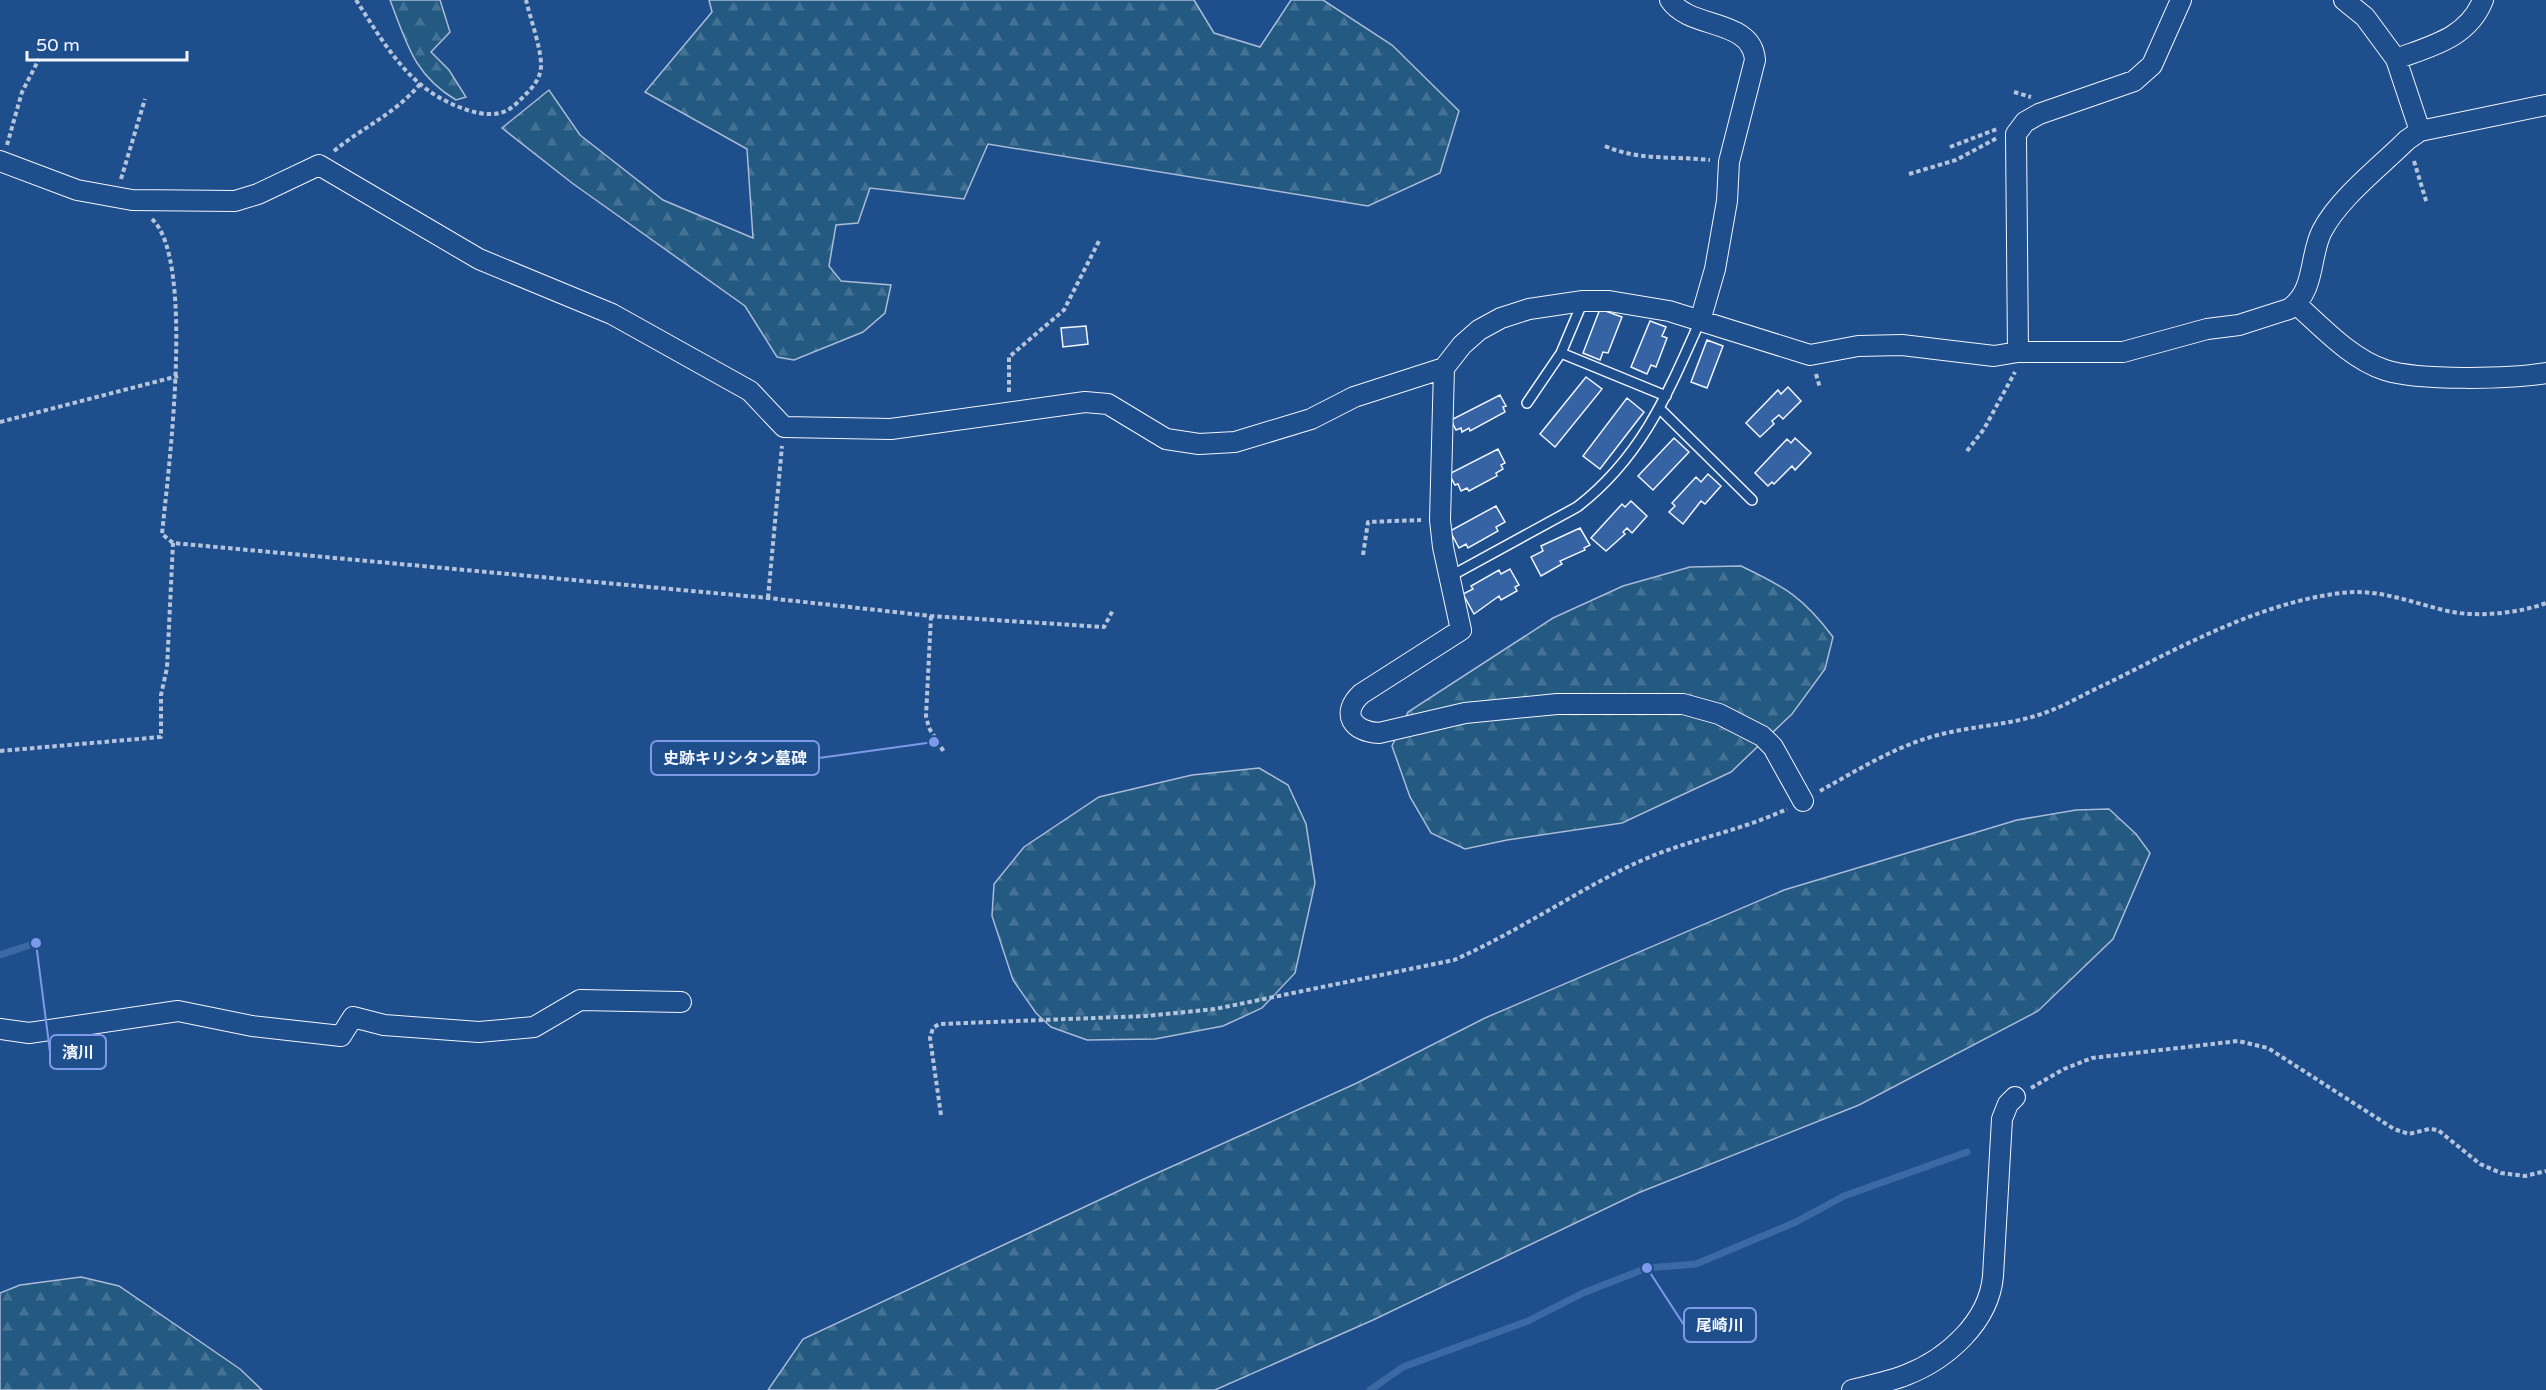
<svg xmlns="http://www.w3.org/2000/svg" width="2546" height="1390" viewBox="0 0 2546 1390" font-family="'Varela Round','Noto Sans JP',sans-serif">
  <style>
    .forest { fill: url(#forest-firs); stroke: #a8bbd7; stroke-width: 1.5 }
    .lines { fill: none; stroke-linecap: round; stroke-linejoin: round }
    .stream { stroke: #3b69a3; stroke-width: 7 }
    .building { fill: #3563a3; stroke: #f2f6ff; stroke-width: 1.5 }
    .lane-casing { stroke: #f2f6ff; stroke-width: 12 }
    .street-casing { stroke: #f2f6ff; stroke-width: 22 }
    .path { stroke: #b3c4dc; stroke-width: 4; stroke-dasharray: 4.5 3; stroke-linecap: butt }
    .lane { stroke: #1f4e8c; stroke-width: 9 }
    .street { stroke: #1f4e8c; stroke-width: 20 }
    .leader { fill: none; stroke: #7d9aea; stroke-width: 2 }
    .callout-dot { fill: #7d9aea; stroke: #1f4e8c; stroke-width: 2 }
    .callout { fill: #1f4e8c; stroke: #7d9aea; stroke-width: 2 }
    .callout-label { font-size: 16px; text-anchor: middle; font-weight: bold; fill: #f2f6ff }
  </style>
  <defs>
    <pattern id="forest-firs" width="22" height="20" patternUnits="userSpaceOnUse" patternTransform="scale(1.5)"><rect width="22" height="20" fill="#245a82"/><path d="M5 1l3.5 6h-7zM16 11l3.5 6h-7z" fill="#447295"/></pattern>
  </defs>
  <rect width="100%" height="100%" fill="#1f4e8c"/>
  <!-- forest -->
  <path class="forest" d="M390 0H440L450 32 431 52 449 70 466 97 456 100C414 75 407 44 390 0Z
    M709 0H1194L1214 33 1260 47 1291 0H1323L1392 45 1459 111 1440 173 1368 206 988 144 964 199 870 188 858 223 836 225 829 266 841 281 891 285 885 313 863 332 794 360 777 357 745 306 572 183 502 128 549 90 580 135 663 200 753 238 747 149 645 92 712 12Z
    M1741 566C1785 587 1803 597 1833 637L1825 669 1792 714 1731 772 1622 823 1507 840 1465 849 1431 833 1410 797 1392 746 1408 712 1553 618 1623 586 1690 567Z
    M1259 768 1288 785 1306 824 1315 883 1295 973 1262 1008 1223 1026 1155 1039 1087 1040 1051 1027 1036 1013 1013 980 992 916 994 884 1024 847 1099 797 1192 775Z
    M2109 809 2136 834 2150 853 2113 939 2038 1011 1859 1105 1638 1193 1373 1320 1215 1390H768L803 1339 1144 1179 1357 1083 1485 1018 1784 890 2017 820 2076 810Z
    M81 1277 119 1286 240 1369 262 1390H0V1293L20 1285Z"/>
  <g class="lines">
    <!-- stream -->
    <path class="stream" d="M0 955 36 943
      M1370 1390 1403 1367 1528 1321 1583 1293 1647 1268 1696 1264 1796 1222 1844 1196 1967 1152"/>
  </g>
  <!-- building -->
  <path class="building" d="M1600 309 1622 317 1608 353 1603 352 1600 360 1583 353Z
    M1650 321 1666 327 1662 336 1667 338 1656 367 1651 365 1647 374 1631 367Z
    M1086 326 1088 344 1063 347 1061 328Z
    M1707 340 1723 346 1707 388 1691 382Z
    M1586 377 1602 389 1555 447 1540 434Z
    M1788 387 1801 401 1783 419 1779 415 1772 421 1774 424 1760 437 1746 423 1778 390 1781 394Z
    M1500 395 1506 406 1503 407 1505 412 1470 431 1469 428 1462 432 1461 428 1456 430 1451 420Z
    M1627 398 1644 412 1600 469 1583 456Z
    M1674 438 1689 452 1653 490 1638 476Z
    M1795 438 1811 453 1795 470 1792 466 1774 484 1772 482 1768 486 1755 473 1787 439 1791 443Z
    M1498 449 1505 463 1501 465 1503 469 1496 473 1497 476 1469 491 1467 488 1461 491 1458 484 1455 485 1449 474Z
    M1708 474 1721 486 1705 504 1701 501 1683 524 1669 512 1675 506 1672 503 1696 477 1701 482Z
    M1631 501 1647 516 1632 533 1627 528 1623 532 1625 534 1606 551 1591 538 1622 504 1625 507Z
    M1496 506 1505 522 1496 527 1498 531 1468 548 1466 544 1459 548 1450 531Z
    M1580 528 1590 545 1584 548 1585 550 1560 561 1562 564 1541 576 1531 557 1543 551 1541 546Z
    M1510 569 1519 585 1515 587 1517 591 1501 600 1499 596 1474 614 1463 594 1473 589 1471 586 1499 570 1501 574Z"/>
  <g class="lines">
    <defs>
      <path id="lane" d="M1561 353 1666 396
        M1527 403 1561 353 1583 301
        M1660 409 1752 500
        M1449 577 1577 507C1642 457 1668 393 1700 321"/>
      <path id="street" d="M1670 0C1690 30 1752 18 1755 60L1729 162 1727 201 1715 269 1700 321
        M2344 0 2365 17 2396 59 2420 131 2546 105
        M2396 59C2431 46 2468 38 2483 0
        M0 161 77 190 132 200 235 201 258 194 319 165 479 259 612 314 750 391 784 427 891 429 1085 402 1108 404 1166 439 1199 444 1235 442 1311 419 1354 397 1444 368
        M2296 304C2322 327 2351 359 2385 370 2419 381 2510 379 2546 373
        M2018 352H2123L2207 329 2239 325 2289 309C2316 291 2309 256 2322 231 2339 198 2381 166 2407 140L2420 131
        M1803 801 1773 747 1762 736 1719 714 1683 704H1557L1465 713 1379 733C1353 732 1340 714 1361 694L1461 630 1443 547 1440 520 1444 368 1462 345 1479 330 1501 318 1529 309 1583 301H1609L1669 311 1810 355 1858 346 1902 345 1994 356 2018 352 2016 134 2025 122 2039 114 2134 81 2152 65 2181 0
        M0 1029 29 1033 178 1011 252 1026 341 1036 353 1017 384 1025 479 1032 534 1027 580 1000 681 1002
        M1852 1390C1870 1385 1889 1382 1906 1375 1947 1359 1989 1322 1993 1276L2002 1119 2008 1104 2015 1097"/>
    </defs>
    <!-- lane casing -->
    <use href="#lane" class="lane-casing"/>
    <!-- street casing -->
    <use href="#street" class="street-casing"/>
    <!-- path -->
    <path class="path" d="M356 0C375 29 393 61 420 84 437 99 476 119 500 113 510 111 518 102 525 95 533 87 540 79 541 67 542 50 530 18 526 0
      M2014 92 2031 97
      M7 145 22 92 39 59
      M1605 146C1639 161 1673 156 1710 160
      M1950 147 1997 129
      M334 151C363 127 395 114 420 84
      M2414 161 2427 204
      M1909 174 1956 160 1997 138
      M121 179 145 99
      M152 219C196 260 168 473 162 534L173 543 768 598 931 616 1104 627 1113 610
      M1816 374 1820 388
      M1009 392V357L1064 310 1099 241
      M0 422 178 376
      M1967 451 1984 429 2015 372
      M1363 555 1368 522 1421 520
      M768 598 782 446
      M931 616 926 716 929 728 944 752
      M0 751 161 737V695L167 668 173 543
      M1820 791C1861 768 1904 741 1951 732 1983 725 2014 724 2044 713 2065 706 2086 693 2106 684 2179 648 2258 603 2341 593 2380 588 2415 604 2452 612 2480 617 2520 613 2546 603
      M2031 1088 2064 1069 2092 1058 2238 1041 2268 1048 2394 1129 2409 1134 2429 1129 2438 1130 2480 1164 2501 1173 2525 1176 2546 1171
      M941 1115 930 1038 933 1028 939 1024 1146 1016 1215 1009 1454 960C1518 932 1574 892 1636 863 1685 840 1738 832 1787 809"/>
    <!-- lane -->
    <use href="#lane" class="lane"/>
    <!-- street -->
    <use href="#street" class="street"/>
  </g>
  <!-- callouts -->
  <path class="leader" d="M934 742L819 758M36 943L50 1052M1647 1268L1684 1325"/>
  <g class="callout-dot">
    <circle cx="934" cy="742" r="6"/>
    <circle cx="36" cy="943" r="6"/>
    <circle cx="1647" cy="1268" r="6"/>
  </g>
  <g class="callout">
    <rect x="651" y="741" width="168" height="34" rx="6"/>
    <rect x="50" y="1035" width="56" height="34" rx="6"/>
    <rect x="1684" y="1308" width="72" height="34" rx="6"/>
  </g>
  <g class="callout-label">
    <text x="735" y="764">史跡キリシタン墓碑</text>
    <text x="78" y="1058">濱川</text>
    <text x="1720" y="1331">尾崎川</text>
  </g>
  <!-- scale -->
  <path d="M27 51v9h160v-9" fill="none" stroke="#f2f6ff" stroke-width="3"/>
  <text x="36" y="51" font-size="18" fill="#f2f6ff" stroke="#1f4e8c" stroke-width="4.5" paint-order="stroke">50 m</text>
</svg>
